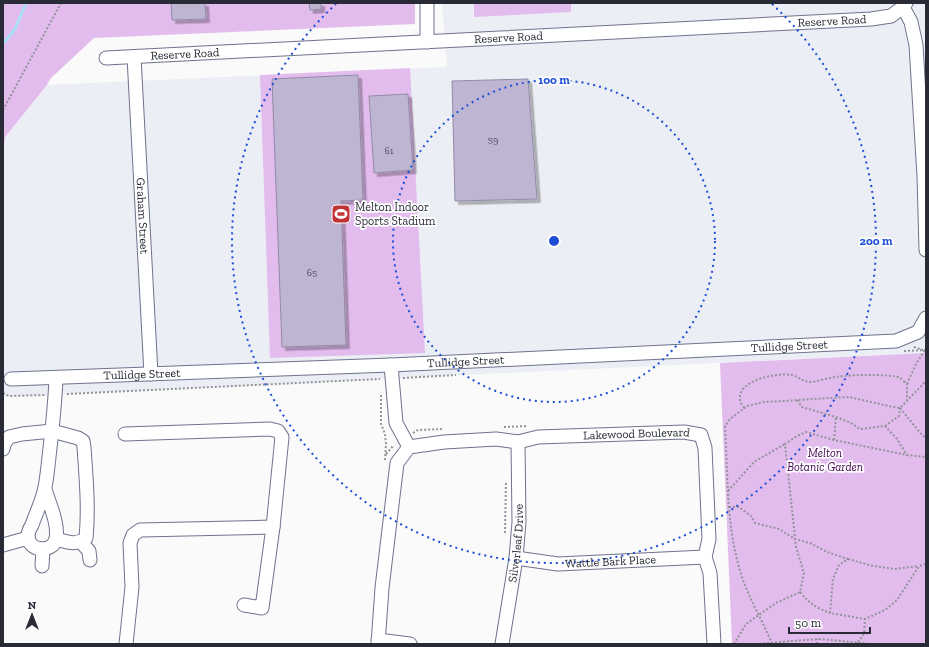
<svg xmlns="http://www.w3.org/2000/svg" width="929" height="647" viewBox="0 0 929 647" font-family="'Zilla Slab',serif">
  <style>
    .built { fill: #eceef5 }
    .green { fill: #e3bcee }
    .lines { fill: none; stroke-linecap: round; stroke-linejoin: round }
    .stream { stroke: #addef8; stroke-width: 3 }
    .building { fill: #bdb5d2; stroke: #928ba7; filter: url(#shadow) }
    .minor-casing { stroke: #6d738d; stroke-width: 15 }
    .path { stroke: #929399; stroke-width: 2; stroke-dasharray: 2 2; stroke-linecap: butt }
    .minor { stroke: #fff; stroke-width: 13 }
    .ring { fill: none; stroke: #1d4ed8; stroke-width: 2; stroke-dasharray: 2 4 }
    .labels { text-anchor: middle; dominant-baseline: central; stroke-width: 3.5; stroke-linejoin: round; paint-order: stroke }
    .number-label { font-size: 10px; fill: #4d4e5d }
    .street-label { font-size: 12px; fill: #282b36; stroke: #fff }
    .poi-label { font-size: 12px; fill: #282b36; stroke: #fff; text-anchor: start }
    .park-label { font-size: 12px; font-style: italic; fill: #440252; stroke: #fff }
    .centre { fill: #1d4ed8; stroke: #fff; stroke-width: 2 }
    .ring-label { font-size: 12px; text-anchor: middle; font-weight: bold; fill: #1d4ed8; stroke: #fff; stroke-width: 3.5; stroke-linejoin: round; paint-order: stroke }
  </style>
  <defs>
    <filter id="shadow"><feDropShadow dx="3.5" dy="3.5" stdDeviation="0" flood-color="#0004"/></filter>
  </defs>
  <rect width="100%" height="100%" fill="#fafafa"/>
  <!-- built -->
  <path class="built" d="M442 3H926V353L3 397V154L5 137 47 85 447 67Z"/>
  <!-- green -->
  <path class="green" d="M3 3H415V24L94 38 50 79 47 85 5 137 3 154Z
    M474 3H571V12L474 17Z
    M410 68 425 353 270 358 260 75Z
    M926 353V644H732L720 363Z"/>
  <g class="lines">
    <!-- stream -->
    <path class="stream" d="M3 44 15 29 26 3"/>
  </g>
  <!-- building -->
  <path class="building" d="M171 3H205L206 19 172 20Z
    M309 3H321V9L310 10Z
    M358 75 363 200 341 201 346 345 282 347 272 79Z
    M528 79 537 199 455 201 452 81Z
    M408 94 413 170 374 173 369 96Z"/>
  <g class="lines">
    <defs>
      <g id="minor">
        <path d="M427 3V42"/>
        <path d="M903 7 911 22 916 45 924 176 926 250"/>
        <path id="s1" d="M134 57 151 374"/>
        <path id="s2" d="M106 58 871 19 891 16 903 7 906 3"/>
        <path d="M391 365 396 423 409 447"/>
        <path id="s3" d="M11 379 391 365 896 341 918 332 926 318"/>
        <path d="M125 434 270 429 278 431 282 437 273 527 140 530 133 535 130 543 132 587 126 644"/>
        <path d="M3 449 4 444 9 437 22 434 52 431 78 438 83 441 84 447C86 477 89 508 86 538 76 546 67 542 56 539"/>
        <path d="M45 489C49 503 59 524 56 539 52 554 28 551 28 536 28 532 30 528 32 525 36 513 43 499 45 487 47 477 48 467 49 457 52 431 55 404 56 378"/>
        <path d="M81 542 89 551 90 560"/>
        <path d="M3 545 28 538"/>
        <path id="s4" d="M516 558 558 564 705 557"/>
        <path d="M42 566 43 549"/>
        <path d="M244 605 262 608 273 527"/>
        <path d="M378 640 410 644"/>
        <path id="s5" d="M378 644 382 588 397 463 409 447 444 442 496 439 518 442 538 437 684 432 701 435 705 448 709 539 705 557 710 573 714 644"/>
        <path id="s6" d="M502 644 516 558 519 522 518 442"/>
      </g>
    </defs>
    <!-- minor casing -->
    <use href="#minor" class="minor-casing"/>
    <!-- path -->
    <path class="path" d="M3 110 61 3
      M914 347 923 350
      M904 351 926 350
      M403 378 456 375
      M907 384 916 364 925 350
      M3 393 9 396 45 395
      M67 394 380 379
      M381 395V424L385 434 386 444 385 460
      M797 400 802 407 836 417 851 423 860 429 885 426 897 439 907 455
      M744 408C743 406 740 403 740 400 737 380 778 372 792 375 799 377 805 383 812 382 818 381 824 379 830 378 841 375 891 373 900 378 902 379 905 383 907 384V401
      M900 408 922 435 926 438
      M885 426 899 416 900 408
      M504 427 528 426
      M413 433 418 430 442 429
      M834 440 836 417
      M386 454 394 445
      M728 491 754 462 785 444
      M729 507H739L751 516 755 523 779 529 795 539 810 543 827 552 848 559 839 565 833 579 830 613 865 619
      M505 533 506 481
      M848 559 873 566 895 569 918 566
      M800 592C810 604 815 607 830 613
      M858 642 864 634 865 619 885 610 897 600 919 566 926 564
      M734 644 746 624 776 603 800 592 804 573 796 547 785 444 797 436 806 432 834 440 907 455 926 457
      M759 644 791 641 821 639 871 644
      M772 644C763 621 750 601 742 577 726 529 728 477 725 426L730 419 747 406 764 402 784 401 812 399 849 397 893 407 900 408 926 381
      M817 644V639"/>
    <!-- minor -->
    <use href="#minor" class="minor"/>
  </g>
  <!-- distance rings -->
  <g class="ring">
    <circle cx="554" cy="241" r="161"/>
    <path d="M772 4A322 322 0 1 1 336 4"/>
  </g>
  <!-- icons -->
  <defs>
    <symbol id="stadium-square" viewBox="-11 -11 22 22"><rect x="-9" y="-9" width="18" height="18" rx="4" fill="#c23337" stroke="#fff"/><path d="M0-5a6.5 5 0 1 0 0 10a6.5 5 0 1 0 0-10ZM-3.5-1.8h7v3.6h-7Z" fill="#fff"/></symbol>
  </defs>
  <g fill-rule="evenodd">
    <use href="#stadium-square" x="330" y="203" width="22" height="22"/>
  </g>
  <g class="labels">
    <!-- number labels -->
    <g class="number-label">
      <text x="493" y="140">59</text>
      <text x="389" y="151">61</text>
      <text x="312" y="273">65</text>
    </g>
    <!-- street labels -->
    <g class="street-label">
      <text stroke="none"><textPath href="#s2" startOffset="727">Reserve Road</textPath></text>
      <text stroke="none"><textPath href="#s2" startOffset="403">Reserve Road</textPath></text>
      <text stroke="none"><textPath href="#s2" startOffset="79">Reserve Road</textPath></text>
      <text stroke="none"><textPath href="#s1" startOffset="159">Graham Street</textPath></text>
      <text stroke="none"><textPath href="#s3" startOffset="779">Tullidge Street</textPath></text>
      <text stroke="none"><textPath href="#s3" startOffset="455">Tullidge Street</textPath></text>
      <text stroke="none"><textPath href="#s3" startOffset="131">Tullidge Street</textPath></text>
      <text stroke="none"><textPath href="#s5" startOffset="431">Lakewood Boulevard</textPath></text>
      <text stroke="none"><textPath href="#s6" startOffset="102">Silverleaf Drive</textPath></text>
      <text stroke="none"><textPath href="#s4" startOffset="95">Wattle Bark Place</textPath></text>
    </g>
    <!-- poi labels -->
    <g class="poi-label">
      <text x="355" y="207">Melton Indoor<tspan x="355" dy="14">Sports Stadium</tspan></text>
    </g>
    <!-- park labels -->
    <g class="park-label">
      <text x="825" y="453">Melton<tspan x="825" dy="14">Botanic Garden</tspan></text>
    </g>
  </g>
  <circle cx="554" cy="241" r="6" class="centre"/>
  <g class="ring-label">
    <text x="554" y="84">100 m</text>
    <text x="876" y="245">200 m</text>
  </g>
  <!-- border -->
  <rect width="929" height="647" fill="none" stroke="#282b36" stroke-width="8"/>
  <!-- north arrow -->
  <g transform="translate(32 615)" stroke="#ffffff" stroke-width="3" paint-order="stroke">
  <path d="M0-3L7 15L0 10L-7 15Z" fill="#282b36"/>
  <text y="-6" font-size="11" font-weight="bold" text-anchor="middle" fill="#282b36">N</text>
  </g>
  <!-- scale -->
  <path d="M789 627v6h81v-6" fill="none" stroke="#282b36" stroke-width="2"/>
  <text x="795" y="627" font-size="12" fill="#282b36" stroke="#ffffff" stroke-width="3" paint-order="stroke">50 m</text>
</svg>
